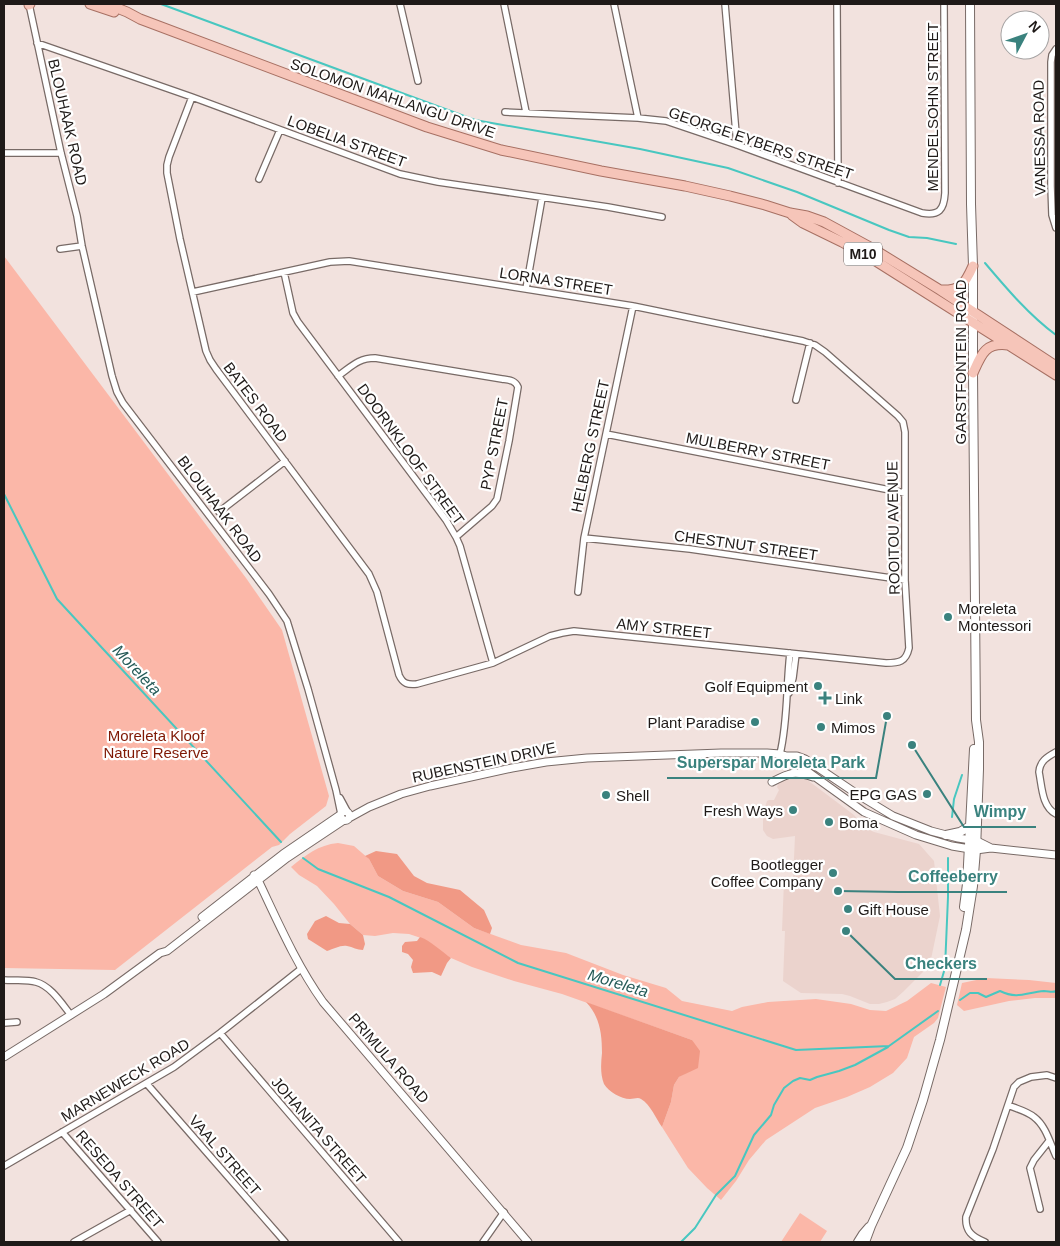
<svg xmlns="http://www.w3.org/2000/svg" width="1060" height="1246" viewBox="0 0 1060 1246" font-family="Arial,sans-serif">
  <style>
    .built { fill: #ebd3cd }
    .green { fill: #fbb7a8 }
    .forest { fill: #f19985 }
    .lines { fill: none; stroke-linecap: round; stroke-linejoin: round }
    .stream { stroke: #48c7c0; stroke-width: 2 }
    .minor-casing { stroke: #786a66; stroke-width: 8 }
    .tertiary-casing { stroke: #786a66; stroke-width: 9 }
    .secondary-casing { stroke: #786a66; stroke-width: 10 }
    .primary-casing { stroke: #a77063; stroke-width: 11 }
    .minor { stroke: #fff; stroke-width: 5.5 }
    .tertiary { stroke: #fff; stroke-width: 7 }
    .secondary { stroke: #fff; stroke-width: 8 }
    .primary { stroke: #f6c5b9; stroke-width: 9 }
    .poi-dot { fill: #3a827e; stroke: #fff; stroke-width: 2 }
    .labels { text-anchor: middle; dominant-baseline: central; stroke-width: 4.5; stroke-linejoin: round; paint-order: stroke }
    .shield { fill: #fff; stroke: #625f5d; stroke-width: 1 }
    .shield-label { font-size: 14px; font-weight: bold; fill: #1f1a18 }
    .street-label { font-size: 15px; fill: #1f1a18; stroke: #fff }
    .poi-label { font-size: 15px; fill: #1f1a18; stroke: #fff; text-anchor: start }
    .park-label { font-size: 15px; fill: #7f1804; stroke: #fff }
    .water-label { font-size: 16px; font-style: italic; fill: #265b58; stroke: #fff }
    .leader { fill: none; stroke: #3a827e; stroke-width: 2 }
    .callout-dot { fill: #3a827e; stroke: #fff; stroke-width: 2 }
    .callout-label { font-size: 16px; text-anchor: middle; font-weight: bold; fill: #3a827e; stroke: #fff; stroke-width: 4.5; stroke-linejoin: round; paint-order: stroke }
  </style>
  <rect width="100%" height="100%" fill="#f2e2de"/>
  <!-- built -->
  <path class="built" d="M802 776 854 815 865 828 874 832 919 844 934 861 940 916 930 964 928 967 904 991 895 999 887 1002 879 1004H870L850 996 842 994 801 993 783 981 785 931H782L784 881 793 880 795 836 773 839 767 836 763 830V814L767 801 769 800H774L779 790 777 787 779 782 786 777Z"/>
  <!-- green -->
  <path class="green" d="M4 256 246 578 282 630 329 796 326 806 290 834 279 845 272 847 115 970 4 968Z
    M338 843 354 846 369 859 378 876 403 891 438 902 474 928 521 945 566 953 623 975 666 988 682 1001 732 1011 742 1007 768 1002 816 999 851 1004 870 1010 886 1011 907 1001 931 983 946 987 938 1018 934 1023 914 1037 907 1058 893 1073 870 1087 847 1097 815 1108 766 1140 749 1160 736 1181 721 1200 707 1188 688 1168 662 1127 671 1102 674 1085 679 1077 698 1067 692 1040 562 994 514 981 472 967 451 958 441 952 424 939 409 934 393 933 375 936 363 935 350 924 334 904 317 886 299 875 291 867C306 855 318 845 338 843Z
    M986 978 1029 980 1056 983V998H1035L1009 1001 964 1011 957 1005 962 983Z
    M800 1213 827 1231 820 1242H781Z"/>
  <!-- forest -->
  <path class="forest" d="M376 851 397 854 414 876 427 883 460 890 484 910 492 928 490 934 474 928 438 902 403 891 378 876 369 859 365 856Z
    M326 916 339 923 350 924 363 935 365 944 363 950C357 950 353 947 347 946 340 945 334 949 327 951L308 939 307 934 315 921Z
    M420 937C430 940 442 952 451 958L447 963 441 976 432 972 413 973 411 967 413 960 408 954 402 952V946L405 942 417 941Z
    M586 1002 692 1040 700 1051 698 1068 679 1077 674 1085 671 1102 662 1127C656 1119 651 1105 641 1099 638 1097 634 1099 630 1099 621 1099 609 1092 604 1084 600 1074 601 1063 602 1053 602 1034 600 1017 586 1002Z"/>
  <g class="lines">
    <!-- stream -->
    <path class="stream" d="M161 4 475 120 640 149 728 168 797 192 889 230 909 237 927 238 956 244
      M985 263C1007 289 1029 315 1056 335
      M4 494 57 599 281 842
      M952 817 954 799 962 775
      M303 858 318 869 389 897 518 963 796 1050 889 1046 938 1011
      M940 985 945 968 948 897V858
      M960 1000 970 993H978L986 997 1000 991C1018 1000 1027 992 1044 991 1049 991 1052 993 1056 991
      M681 1242 695 1228 716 1195 735 1176 754 1135 771 1115 774 1105 784 1088 793 1081 800 1078 810 1080 817 1077 839 1071 855 1065 888 1047"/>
    <defs>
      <path id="minor" d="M29 4 61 153 77 216 82 246 112 376 117 392 123 403 269 594 287 621 308 689 336 790 341 814
        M400 4 418 81
        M504 4 526 112
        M614 4 638 118
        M725 4 737 145
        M837 4 838 183
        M37 43 192 97 400 174 438 182 608 207 662 217
        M1056 49 1052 55 1051 62V186L1052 215 1056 228
        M192 97 169 157 167 165V173L180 239 206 351 210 360 216 369 369 574 377 592 399 675C403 684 408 685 417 684L493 663 550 636 562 633 574 631 886 663C899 663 906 662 909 648L905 580V432L903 422 898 416 825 352 815 345 803 341 633 306 349 261 330 262 193 292
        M505 112 638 118 666 121 737 145 922 213C939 216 944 210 945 193L944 4
        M4 153H61
        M259 179 280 130
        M60 249 82 246
        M284 272 293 313 298 322 446 520 456 537 460 546 493 663
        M526 289 542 198
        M338 376C351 367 358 358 375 358L502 379C509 380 515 380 518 387L509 441 497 499 492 506 456 537
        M796 400 810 343
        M606 434 905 493
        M219 512 285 461
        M584 538 690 549 905 580
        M578 592 584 538 633 306
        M789 693 793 678 796 654
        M1056 752C1047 757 1040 761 1039 772 1042 787 1042 807 1056 814
        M780 754C788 721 786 687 790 653
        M340 798 347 811
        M4 980C14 981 26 979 36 982 51 986 62 1004 71 1015
        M4 1023 17 1022
        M220 1033 399 1242
        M147 1084 285 1242
        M1008 1105C1017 1109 1027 1111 1034 1117 1046 1126 1050 1143 1056 1156
        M62 1132 158 1242
        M4 1166 174 1067 220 1033 301 969
        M1040 1209 1030 1168 1034 1160 1049 1141
        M74 1242 131 1210
        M483 1242 504 1212
        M985 1242C972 1237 965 1231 966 1217L993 1149 1014 1087 1019 1082 1031 1077 1047 1075 1056 1078"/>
      <path id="tertiary" d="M786 756 864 812 916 835 952 846 976 850 991 848 1056 855
        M772 782C789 773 794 770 813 777
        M340.5 816a4.5 4.5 0 1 1 9 0a4.5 4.5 0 1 1-9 0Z
        M349 818 369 807 401 794 430 786 512 768 546 762 587 758 721 753H767L780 754 786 756H797L805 759 860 796 893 816 931 831 958 838 977 841 991 848
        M254 875 258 880C278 922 296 964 323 1002L528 1242
        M202 917 283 854 340 815
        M4 1057 104 994 160 953 167 951 287 858 344 820"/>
      <path id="secondary" d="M946 835 960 832 970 826
        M964 907 967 884 974 749
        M858 1242 863 1234 869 1227
        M865 1242 871 1226 907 1148 923 1100 940 1040 966 930 973 886 976 850 979 769V742L976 720 973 373V266L971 204 970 4"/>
      <path id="primary" d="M90 4 114 12
        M107 4 127 12 140 19 427 127 501 150 601 171 685 186 730 196 765 205 790 213 807 216 824 222 870 247 940 290 1056 366
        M29 5 30 4
        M792 215 803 223 842 242 871 258 1056 375
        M940 290C961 291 965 284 973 266
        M973 373C981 355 985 342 1008 345"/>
    </defs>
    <!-- minor casing -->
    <use href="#minor" class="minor-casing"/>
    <!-- tertiary casing -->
    <use href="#tertiary" class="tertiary-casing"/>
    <!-- secondary casing -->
    <use href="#secondary" class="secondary-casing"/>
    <!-- primary casing -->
    <use href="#primary" class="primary-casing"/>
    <!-- minor -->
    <use href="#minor" class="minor"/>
    <!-- tertiary -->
    <use href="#tertiary" class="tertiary"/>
    <!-- secondary -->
    <use href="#secondary" class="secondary"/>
    <!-- primary -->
    <use href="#primary" class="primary"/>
  </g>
  <!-- markers -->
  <g class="poi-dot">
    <circle cx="948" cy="617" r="5"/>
    <circle cx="818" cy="686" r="5"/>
    <path d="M822.5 690.5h5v5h5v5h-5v5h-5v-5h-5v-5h5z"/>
    <circle cx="755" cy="722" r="5"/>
    <circle cx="821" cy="727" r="5"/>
    <circle cx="927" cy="794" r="5"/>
    <circle cx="606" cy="795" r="5"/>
    <circle cx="793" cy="810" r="5"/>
    <circle cx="829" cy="822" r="5"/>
    <circle cx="833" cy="873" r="5"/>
    <circle cx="848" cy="909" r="5"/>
  </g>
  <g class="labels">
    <!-- shield labels -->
    <rect class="shield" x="844" y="242.5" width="38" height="23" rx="4"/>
    <g class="shield-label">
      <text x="863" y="254">M10</text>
    </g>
    <!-- street labels -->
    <g class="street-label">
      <text transform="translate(393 98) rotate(19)">SOLOMON MAHLANGU DRIVE</text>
      <text transform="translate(932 107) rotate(-90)">MENDELSOHN STREET</text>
      <text transform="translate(68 122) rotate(77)">BLOUHAAK ROAD</text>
      <text transform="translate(1039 138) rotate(-91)">VANESSA ROAD</text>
      <text transform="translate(347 141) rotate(20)">LOBELIA STREET</text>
      <text transform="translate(761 143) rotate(19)">GEORGE EYBERS STREET</text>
      <text transform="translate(556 281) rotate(9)">LORNA STREET</text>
      <text transform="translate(960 362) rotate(-90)">GARSTFONTEIN ROAD</text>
      <text transform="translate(256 402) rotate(53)">BATES ROAD</text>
      <text transform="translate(494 444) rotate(-79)">PYP STREET</text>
      <text transform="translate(590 446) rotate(-78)">HELBERG STREET</text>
      <text transform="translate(758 451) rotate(11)">MULBERRY STREET</text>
      <text transform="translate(411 454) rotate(54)">DOORNKLOOF STREET</text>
      <text transform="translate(220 509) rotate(53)">BLOUHAAK ROAD</text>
      <text transform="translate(893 528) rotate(-91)">ROOITOU AVENUE</text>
      <text transform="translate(746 545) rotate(8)">CHESTNUT STREET</text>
      <text transform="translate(664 628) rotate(6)">AMY STREET</text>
      <text transform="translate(484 762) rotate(-12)">RUBENSTEIN DRIVE</text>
      <text transform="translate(389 1058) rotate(49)">PRIMULA ROAD</text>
      <text transform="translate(125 1080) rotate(-31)">MARNEWECK ROAD</text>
      <text transform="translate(319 1130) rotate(49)">JOHANITA STREET</text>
      <text transform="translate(225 1155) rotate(49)">VAAL STREET</text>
      <text transform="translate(120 1179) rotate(49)">RESEDA STREET</text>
    </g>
    <!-- poi labels -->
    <g class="poi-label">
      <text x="958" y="608">Moreleta<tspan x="958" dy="17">Montessori</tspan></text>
      <text x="808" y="686" text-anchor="end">Golf Equipment</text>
      <text x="835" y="698">Link</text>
      <text x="745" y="722" text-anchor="end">Plant Paradise</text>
      <text x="831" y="727">Mimos</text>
      <text x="917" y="794" text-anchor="end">EPG GAS</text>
      <text x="616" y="795">Shell</text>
      <text x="783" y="810" text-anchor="end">Fresh Ways</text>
      <text x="839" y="822">Boma</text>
      <text x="823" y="864" text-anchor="end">Bootlegger<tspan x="823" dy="17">Coffee Company</tspan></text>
      <text x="858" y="909">Gift House</text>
    </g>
    <!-- park labels -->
    <g class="park-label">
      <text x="156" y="735">Moreleta Kloof<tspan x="156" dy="17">Nature Reserve</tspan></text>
    </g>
    <!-- water labels -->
    <g class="water-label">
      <text transform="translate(137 670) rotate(47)">Moreleta</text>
      <text transform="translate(618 983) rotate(17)">Moreleta</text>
    </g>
  </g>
  <!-- callouts -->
  <path class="leader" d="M887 716L876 778H667M912 745L964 827H1036M838 891L898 892H1007M846 931L895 979H987"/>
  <g class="callout-dot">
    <circle cx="887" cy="716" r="5"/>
    <circle cx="912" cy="745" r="5"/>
    <circle cx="838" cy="891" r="5"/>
    <circle cx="846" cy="931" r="5"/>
  </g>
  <g class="callout-label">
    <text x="771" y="768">Superspar Moreleta Park</text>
    <text x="1000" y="817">Wimpy</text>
    <text x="953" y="882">Coffeeberry</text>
    <text x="941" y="969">Checkers</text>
  </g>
  <!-- border -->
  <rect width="1060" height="1246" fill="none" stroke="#1f1a18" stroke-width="10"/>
  <!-- north arrow -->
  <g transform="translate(1025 35) rotate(49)"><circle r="24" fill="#ffffff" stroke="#a5a3a3"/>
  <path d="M0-4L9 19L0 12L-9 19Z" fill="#3a827e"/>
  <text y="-8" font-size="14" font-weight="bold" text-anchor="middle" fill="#1f1a18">N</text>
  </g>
</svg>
